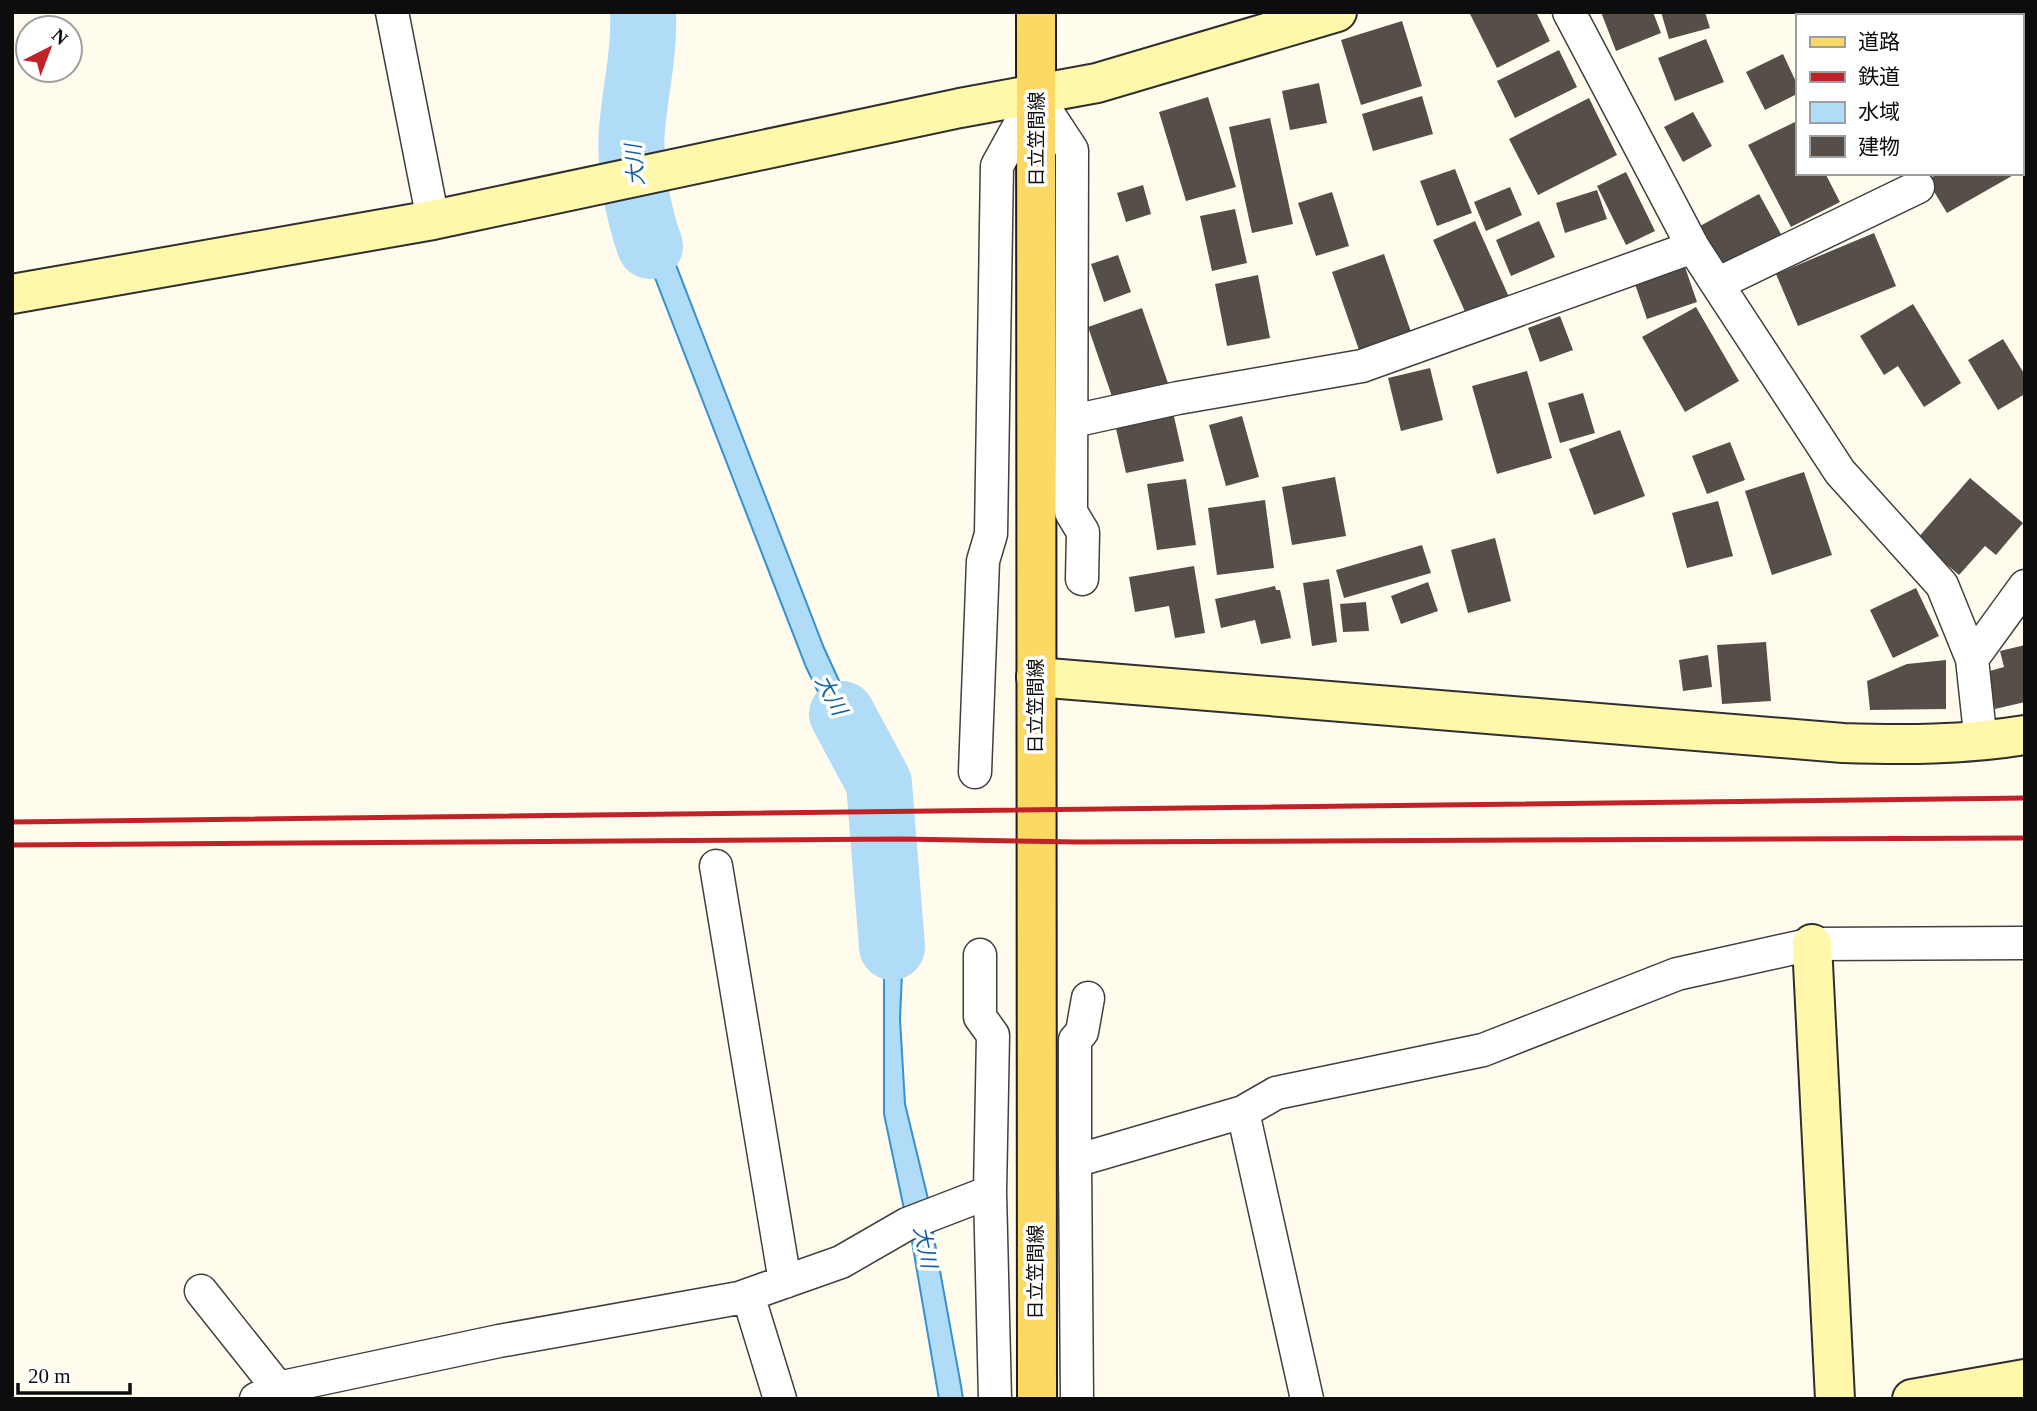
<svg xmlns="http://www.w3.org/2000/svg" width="2037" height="1411" viewBox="0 0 2037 1411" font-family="'Times New Roman','Noto Sans JP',serif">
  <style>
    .water { fill: #b1dcf7; stroke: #3790d0; stroke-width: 2 }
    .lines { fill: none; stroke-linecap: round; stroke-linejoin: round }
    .river { stroke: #b1dcf7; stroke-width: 66 }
    .building { fill: #564f49 }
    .street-casing { stroke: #404040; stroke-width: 35 }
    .secondary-casing { stroke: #2f2f2f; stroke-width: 42 }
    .primary-casing { stroke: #1e1e1e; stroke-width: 42 }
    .street { stroke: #fff; stroke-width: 32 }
    .secondary { stroke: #fff7a9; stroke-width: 38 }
    .primary { stroke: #fbd962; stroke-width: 38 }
    .rail { stroke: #c02227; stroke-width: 5 }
    .labels { text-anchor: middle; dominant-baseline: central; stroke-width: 7; stroke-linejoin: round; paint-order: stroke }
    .street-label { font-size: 19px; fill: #0d0d0d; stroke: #fff }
    .water-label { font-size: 21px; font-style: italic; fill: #1461a2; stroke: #fff }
  </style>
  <rect width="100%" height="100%" fill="#fffcee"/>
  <!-- water -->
  <path class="water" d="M625 12H650L652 28 647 146 624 150Z
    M649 195 824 648 892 796 861 795 855 769 806 667 624 198Z
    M864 855 888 857 889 883 904 927 900 1019 905 1104 928 1199 904 1209 884 1114V928L865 878Z
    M932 1227 961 1386 963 1399H939L911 1236Z"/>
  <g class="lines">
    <!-- river -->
    <path class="river" d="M643 12C645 52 635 91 632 130 629 164 638 214 650 246
      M842 714 879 783 892 947"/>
  </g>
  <!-- building -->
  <path class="building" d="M1469 12H1536L1550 41 1497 68Z
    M1601 12H1653L1661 33 1616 51Z
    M1661 12H1705L1710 28 1669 39Z
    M1813 12H1863L1856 16H1815Z
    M1963 12H2010L2012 16H1965Z
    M1402 21 1422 86 1361 105 1341 40Z
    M1706 39 1724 82 1675 101 1658 58Z
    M1559 50 1577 87 1515 118 1497 81Z
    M1783 54 1797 84V94L1765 110 1746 72Z
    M1319 83 1327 123 1290 130 1282 91Z
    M1422 96 1433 134 1373 151 1362 114Z
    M1208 97 1236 187 1186 201 1159 112Z
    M1589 98 1617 155 1538 195 1509 139Z
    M1693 112 1712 146 1683 162 1664 127Z
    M1270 118 1293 224 1252 233 1229 127Z
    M1797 121V173H1825L1840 202 1791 227 1748 145Z
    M1455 169 1472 213 1437 226 1420 181Z
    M1626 172 1655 231 1626 245 1597 186Z
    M1939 173H2017L1947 213 1927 180Z
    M1143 185 1151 214 1126 222 1117 193Z
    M1510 187 1522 215 1486 231 1474 202Z
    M1597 190 1607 219 1565 233 1556 203Z
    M1332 192 1349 246 1316 256 1298 203Z
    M1759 194 1782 236 1723 268 1700 226Z
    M1235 209 1247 263 1212 271 1200 216Z
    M1475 221 1509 297 1467 316 1433 240Z
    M1539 221 1555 257 1511 276 1496 240Z
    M1874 233 1896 286 1798 326 1776 274Z
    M1384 254 1411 332 1359 350 1332 272Z
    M1118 255 1131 292 1104 302 1091 264Z
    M1685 267 1697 302 1647 319 1635 284Z
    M1258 275 1270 338 1227 346 1215 284Z
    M1913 304 1961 383 1924 407 1898 366 1884 375 1860 336Z
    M1696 307 1739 381 1685 412 1642 337Z
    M1142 308 1170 389 1116 408 1088 327Z
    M1560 316 1573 350 1540 362 1528 328Z
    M2003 339 2025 375V394L1998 410 1968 360Z
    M1430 368 1443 420 1401 431 1388 378Z
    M1527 371 1552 458 1497 474 1472 386Z
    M1583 393 1595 433 1560 443 1548 403Z
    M1173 412 1184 461 1126 473 1115 424Z
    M1242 416 1259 477 1226 486 1209 425Z
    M1620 430 1645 496 1594 515 1569 449Z
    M1730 442 1745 480 1707 494 1692 456Z
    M1804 472 1832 555 1772 575 1745 491Z
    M1335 477 1346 536 1292 545 1282 487Z
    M1970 478 2023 523 1996 555 1985 546 1959 575 1917 539Z
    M1186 479 1196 545 1157 550 1147 484Z
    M1265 500 1274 568 1217 575 1208 508Z
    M1718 501 1733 556 1687 568 1672 513Z
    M1495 538 1511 601 1468 613 1451 550Z
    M1422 545 1431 573 1344 598 1336 570Z
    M1194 566 1205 633 1175 638 1169 606 1135 612 1129 577Z
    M1329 579 1337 642 1312 646 1303 583Z
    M1428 582 1438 611 1401 624 1391 596Z
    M1275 586 1276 590H1280L1291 638 1261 644 1255 620 1221 628 1215 599Z
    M1916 588 1939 636 1893 658 1870 610Z
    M1366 602 1369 631 1343 632 1340 604Z
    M1766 642 1771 701 1722 704 1717 645Z
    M2025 645V702L1995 709 1986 672 2004 667 2000 651Z
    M1708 655 1712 687 1683 691 1679 660Z
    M1946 660V709L1870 710 1867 681 1907 664Z"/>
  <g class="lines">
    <defs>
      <path id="street" d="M392 12 433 220
        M1569 12 1693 247 1717 284 1840 472 1942 585 1972 659 1981 743
        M1717 284 1918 187
        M1073 421 1178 398 1362 366 1693 247
        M1972 659 2025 586
        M975 772 983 561 991 534 997 166 1036 95 1072 150 1071 512 1083 532 1082 579
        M716 866 785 1282
        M980 955V1017L993 1035 990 1192
        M1243 1112 1307 1399
        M1075 1161V1040L1082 1032 1088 998
        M201 1291 278 1388 256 1399
        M748 1295 780 1399
        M278 1388 499 1341 739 1298 841 1262 907 1224 990 1192 995 1399
        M1077 1399 1075 1161 1243 1112 1276 1093 1483 1050 1677 974 1812 944 2025 943"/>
      <path id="secondary" d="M12 294 433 220 960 108 1097 83 1337 12
        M1036 677 1843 743C1904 745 1964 745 2025 735
        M1812 944 1835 1399
        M1912 1399 2025 1379"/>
      <path id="primary" d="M1036 12 1037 1399"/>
    </defs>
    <!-- street casing -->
    <use href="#street" class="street-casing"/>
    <!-- secondary casing -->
    <use href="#secondary" class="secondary-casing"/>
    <!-- primary casing -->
    <use href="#primary" class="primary-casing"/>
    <!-- street -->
    <use href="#street" class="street"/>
    <!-- secondary -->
    <use href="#secondary" class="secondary"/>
    <!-- primary -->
    <use href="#primary" class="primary"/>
    <!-- rail -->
    <path class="rail" d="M12 822 2025 798
      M12 845 901 839 1078 842 2025 838"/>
  </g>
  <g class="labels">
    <!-- street labels -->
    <g class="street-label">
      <text transform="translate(1036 139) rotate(-90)">日立笠間線</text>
      <text transform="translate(1035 706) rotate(-90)">日立笠間線</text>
      <text transform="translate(1035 1272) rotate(-90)">日立笠間線</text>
    </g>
    <!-- water labels -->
    <g class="water-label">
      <text transform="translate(635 165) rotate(-95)">大川</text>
      <text transform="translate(831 695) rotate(62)">大川</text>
      <text transform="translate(925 1247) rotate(78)">大川</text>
    </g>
  </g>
  <!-- border -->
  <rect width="2037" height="1411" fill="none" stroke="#0d0d0d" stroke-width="28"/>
  <!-- legend -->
  <rect x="1796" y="14" width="228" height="161" fill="#ffffff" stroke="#9e9e9e" stroke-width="2"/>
  <rect x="1810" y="37" width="35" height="10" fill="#fbd962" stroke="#9e9e9e" stroke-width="2"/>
  <text x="1858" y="49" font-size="21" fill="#0d0d0d">道路</text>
  <rect x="1810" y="72" width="35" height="10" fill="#c02227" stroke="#9e9e9e" stroke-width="2"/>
  <text x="1858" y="84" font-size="21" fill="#0d0d0d">鉄道</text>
  <rect x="1810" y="102" width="35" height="21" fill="#b1dcf7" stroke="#9e9e9e" stroke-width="2"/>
  <text x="1858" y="119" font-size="21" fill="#0d0d0d">水域</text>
  <rect x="1810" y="136" width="35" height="21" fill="#564f49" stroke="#9e9e9e" stroke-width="2"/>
  <text x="1858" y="154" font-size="21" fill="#0d0d0d">建物</text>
  <!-- north arrow -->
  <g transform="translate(49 49) rotate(42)"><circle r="33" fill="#ffffff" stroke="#9e9e9e" stroke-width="2"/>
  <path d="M0-5L12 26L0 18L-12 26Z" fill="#c02227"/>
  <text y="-10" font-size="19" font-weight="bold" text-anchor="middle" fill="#0d0d0d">N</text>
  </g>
  <!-- scale -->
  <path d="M18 1383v10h112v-10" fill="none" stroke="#0d0d0d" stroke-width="3.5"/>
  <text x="28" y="1383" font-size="21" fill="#0d0d0d" stroke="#ffffff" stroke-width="5" paint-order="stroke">20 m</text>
</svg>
